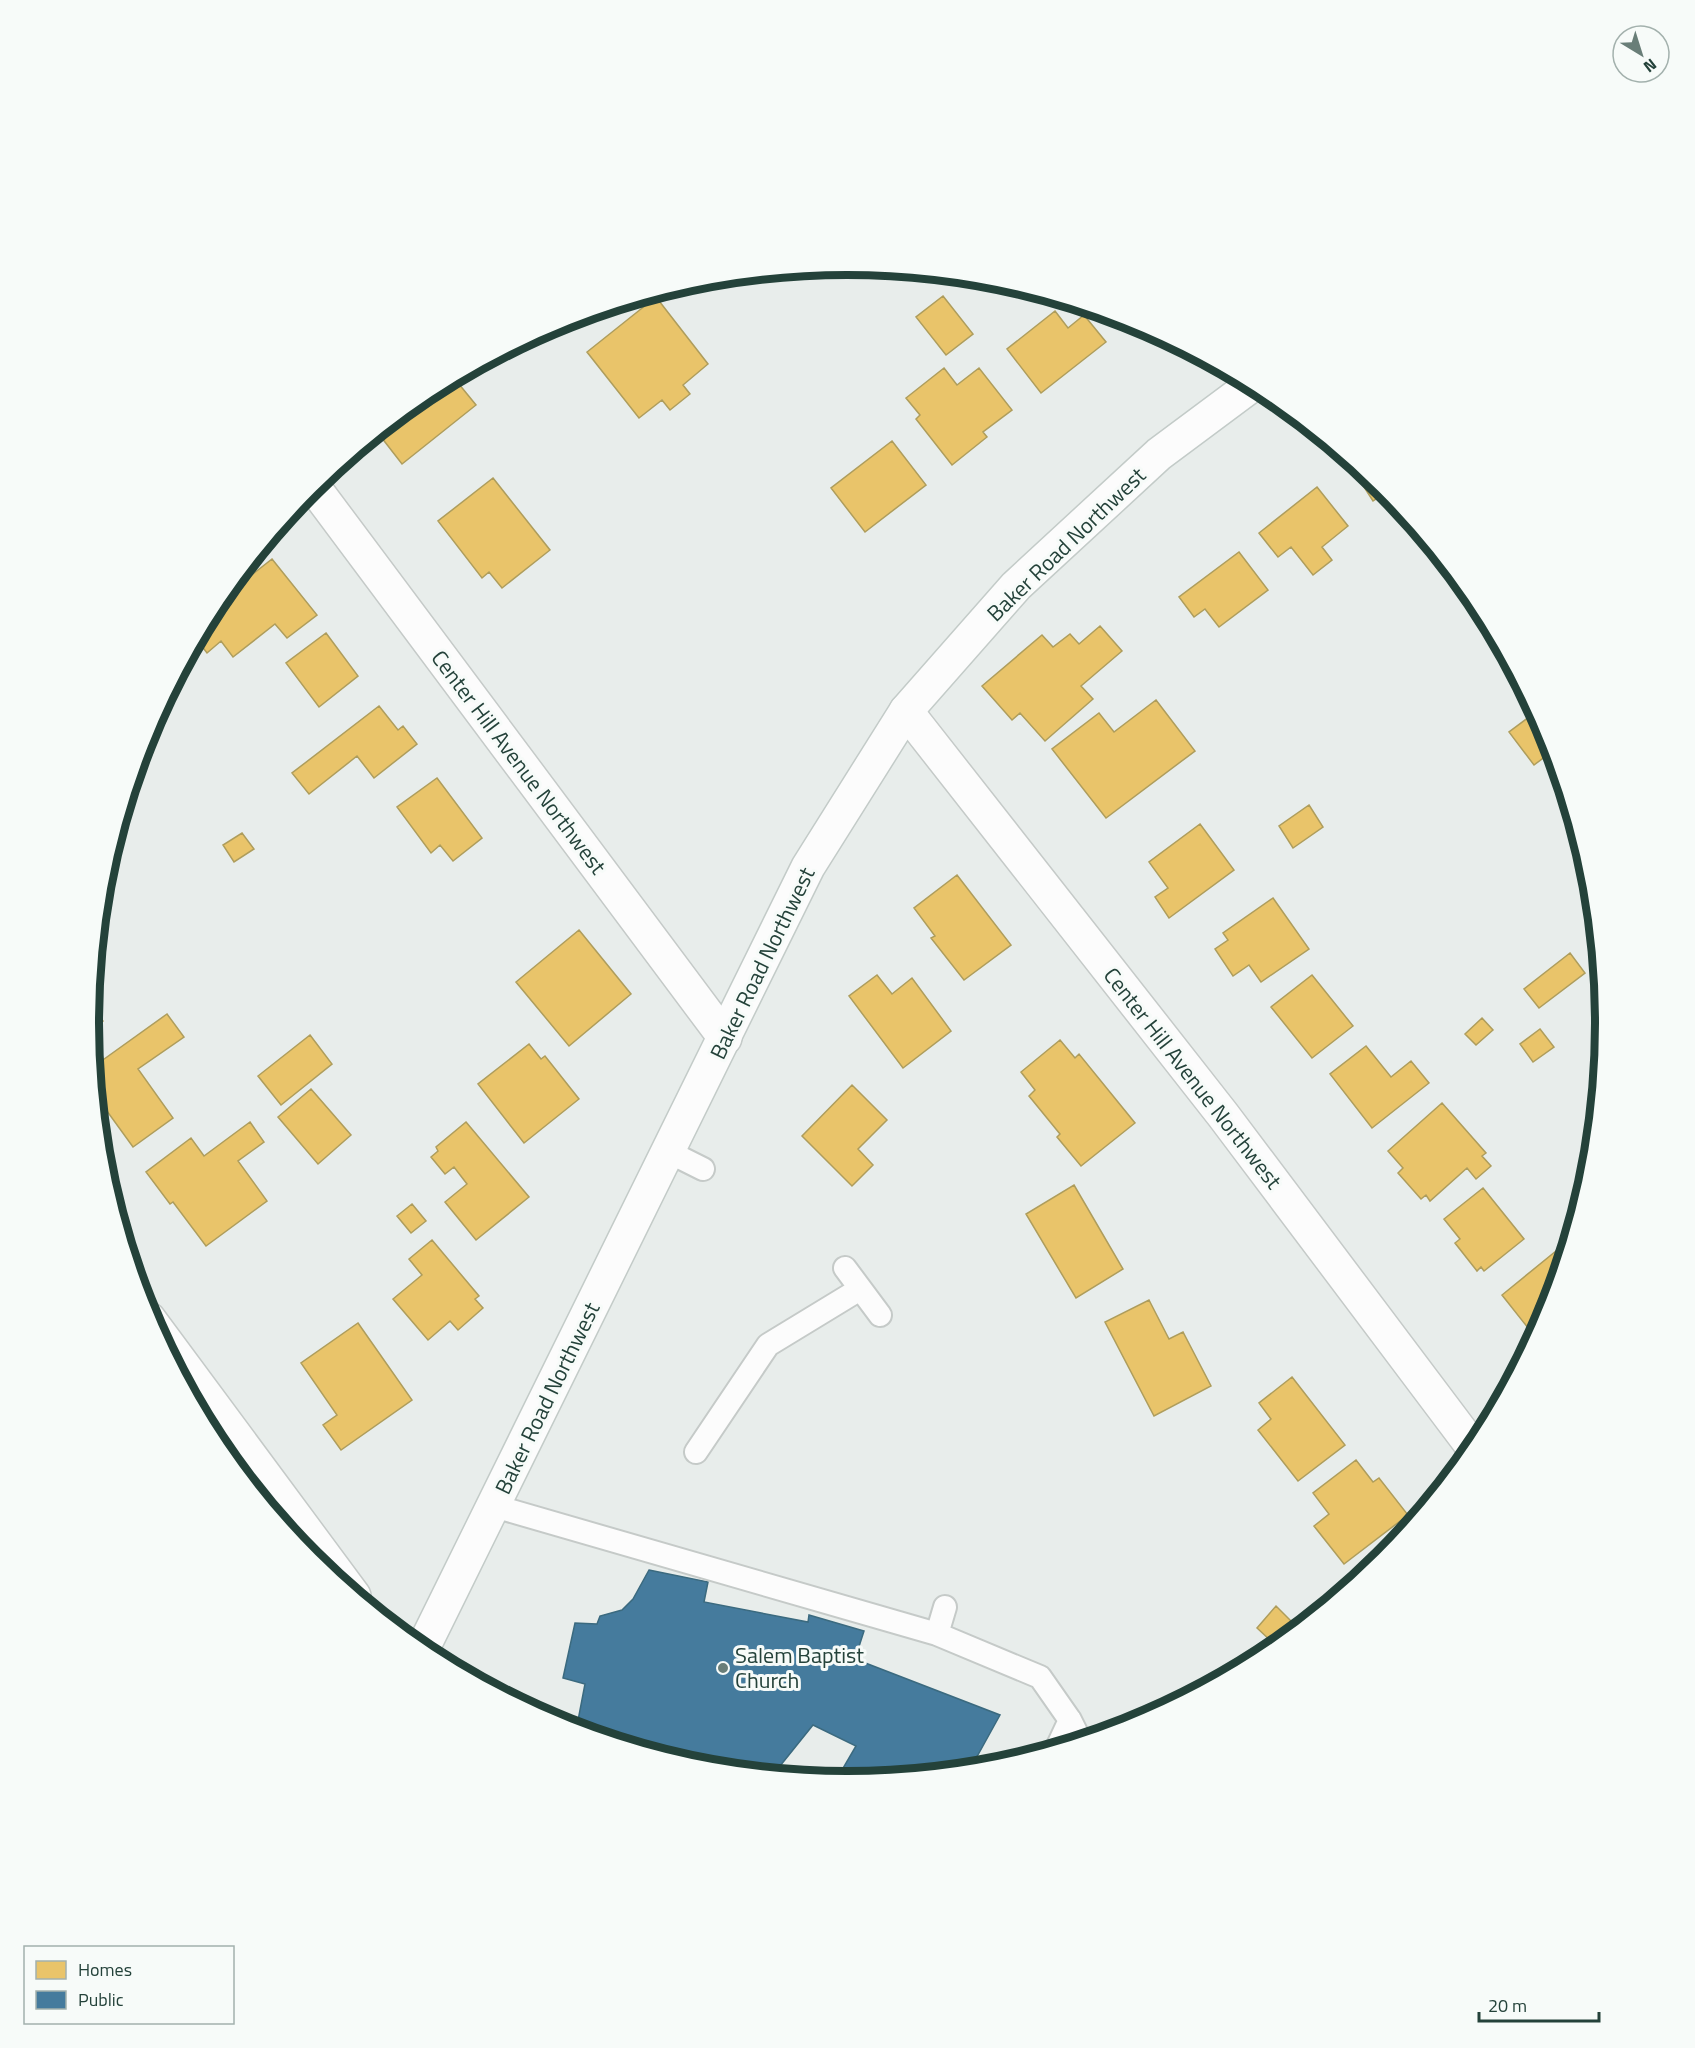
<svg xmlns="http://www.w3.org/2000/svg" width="1695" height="2048" viewBox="0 0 1695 2048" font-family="'Titillium Web',sans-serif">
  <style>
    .homes { fill: #e9c46a; stroke: #ae9d5c; stroke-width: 1.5 }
    .public { fill: #457b9d; stroke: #3b6a7f; stroke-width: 1.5 }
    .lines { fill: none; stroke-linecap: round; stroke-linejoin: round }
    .lane-casing { stroke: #c5cac8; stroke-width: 26 }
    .street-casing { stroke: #c5cac8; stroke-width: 36 }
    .secondary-casing { stroke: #c3cbc8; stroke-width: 36 }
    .lane { stroke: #fcfcfc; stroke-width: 22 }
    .street { stroke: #fcfcfc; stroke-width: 33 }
    .secondary { stroke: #fcfcfc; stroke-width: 33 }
    .poi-dot { fill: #697e78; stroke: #f7fbf9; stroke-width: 2 }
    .labels { text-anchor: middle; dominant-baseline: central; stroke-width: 6; stroke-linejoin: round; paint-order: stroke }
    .street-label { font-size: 22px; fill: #24423a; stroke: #f7fbf9 }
    .poi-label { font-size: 22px; fill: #24423a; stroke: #f7fbf9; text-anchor: start }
    .rim { fill: none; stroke: #24423a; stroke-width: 8 }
  </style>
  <rect width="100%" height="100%" fill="#e8edeb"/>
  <!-- homes -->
  <path class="homes" d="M943 296 973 334 946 355 916 317Z
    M656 297 708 364 683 385 690 394 670 410 662 400 639 418 587 352Z
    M1055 311 1068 328 1084 315 1106 342 1041 393 1007 349Z
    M944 368 957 385 979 368 1012 410 983 432 987 437 952 465 916 419 920 415 906 398Z
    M454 378 476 405 402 464 378 433 426 393Z
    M892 441 926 485 865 532 831 488Z
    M1348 458 1384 488 1388 491 1373 501 1346 459Z
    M493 478 550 550 502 588 489 572 482 578 438 521Z
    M1317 487 1348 526 1322 547 1332 560 1313 575 1291 547 1278 557 1259 533Z
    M1239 552 1268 590 1219 627 1205 609 1194 617 1179 597Z
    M272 559 317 615 287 638 275 624 233 657 221 641 207 653 197 640 211 628 206 622 216 603Z
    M1100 626 1122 651 1081 686 1093 699 1045 741 1020 713 1012 720 982 686 1042 635 1053 647 1070 634 1079 644Z
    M326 633 358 676 319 707 286 663Z
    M1156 700 1195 751 1106 818 1052 749 1099 713 1114 732Z
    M379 706 398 730 403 726 417 744 374 778 357 756 309 794 292 773Z
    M1537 711 1554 750 1534 765 1509 732Z
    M437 778 482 838 453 861 440 845 431 853 397 807Z
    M1309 805 1323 827 1293 848 1279 826Z
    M1200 824 1234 870 1169 918 1155 897 1168 888 1149 862Z
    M242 833 254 849 234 862 223 845Z
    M957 875 1011 945 964 980 931 938 935 936 914 908Z
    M1273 898 1309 949 1261 982 1249 965 1233 976 1215 949 1228 940 1223 933Z
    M579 930 631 994 569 1046 516 982Z
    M1570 953 1585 973 1539 1008 1524 989Z
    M877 975 892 994 912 978 951 1031 903 1068 849 996Z
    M1312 975 1353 1026 1312 1058 1271 1007Z
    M91 1003 103 1021 89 1031V1024Z
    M167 1014 184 1037 138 1069 173 1118 133 1147 96 1096 93 1067Z
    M1482 1018 1493 1030 1476 1045 1465 1034Z
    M1540 1029 1554 1047 1533 1062 1520 1044Z
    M310 1035 332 1064 281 1105 258 1076Z
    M1060 1040 1075 1058 1079 1054 1135 1123 1081 1166 1057 1137 1060 1134 1029 1096 1035 1090 1021 1072Z
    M529 1044 541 1059 545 1056 579 1099 524 1143 478 1084Z
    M1366 1046 1391 1077 1411 1061 1429 1083 1372 1128 1330 1074Z
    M852 1085 887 1120 858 1149 873 1165 852 1186 802 1136Z
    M311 1089 351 1135 318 1164 278 1117Z
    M1442 1103 1486 1153 1482 1156 1491 1166 1476 1179 1467 1168 1430 1201 1426 1195 1421 1199 1398 1173 1403 1168 1388 1151Z
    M250 1122 264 1142 238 1161 267 1201 206 1246 173 1202 170 1204 146 1172 191 1138 204 1156Z
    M466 1122 529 1197 476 1240 445 1202 467 1184 454 1167 445 1174 431 1157 438 1151 436 1147Z
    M1074 1185 1123 1269 1076 1298 1026 1214Z
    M1483 1188 1524 1239 1484 1271 1481 1267 1477 1271 1455 1243 1460 1239 1444 1219Z
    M412 1204 426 1221 411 1233 397 1216Z
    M432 1240 479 1296 475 1299 483 1308 458 1330 450 1321 428 1340 393 1299 422 1275 409 1259Z
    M1556 1251 1565 1262 1560 1278 1556 1281 1558 1284 1549 1315 1536 1338 1502 1295Z
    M1149 1300 1169 1339 1183 1332 1211 1386 1154 1416 1105 1322Z
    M358 1323 412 1400 341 1450 323 1425 337 1415 301 1363Z
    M1292 1377 1345 1445 1298 1481 1258 1430 1271 1419 1259 1403Z
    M1356 1460 1373 1482 1379 1478 1408 1515 1344 1564 1314 1526 1329 1514 1313 1493Z
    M1408 1532 1384 1561 1378 1566 1373 1560Z
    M1276 1606 1292 1622 1273 1643 1257 1628Z"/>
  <!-- public -->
  <path class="public" d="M649 1570 708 1582 704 1602 808 1622 809 1615 864 1631 855 1659 1000 1715 969 1771 847 1783 835 1782 856 1746 813 1725 780 1766 790 1777 699 1768 576 1731 585 1684 563 1678 575 1623 597 1624 600 1616 622 1610 633 1599Z"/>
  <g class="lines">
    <defs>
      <path id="lane" d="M669 1152 703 1169
        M845 1268 880 1315
        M696 1452 768 1345 860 1289
        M494 1506 937 1634
        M945 1607 937 1634 1040 1677 1070 1720 1081 1742
        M1056 1750 1070 1720"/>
      <path id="street" d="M313 486 725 1038
        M906 711 1223 1115 1475 1450
        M149 1319 354 1596"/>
      <path id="secondary" d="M421 1652 808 867 906 711 1016 586 1159 454 1253 384"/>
    </defs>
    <!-- lane casing -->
    <use href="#lane" class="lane-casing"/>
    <!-- street casing -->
    <use href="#street" class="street-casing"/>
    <!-- secondary casing -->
    <use href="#secondary" class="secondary-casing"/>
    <!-- lane -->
    <use href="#lane" class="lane"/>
    <!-- street -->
    <use href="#street" class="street"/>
    <!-- secondary -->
    <use href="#secondary" class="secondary"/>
  </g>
  <!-- markers -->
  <circle class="poi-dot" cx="723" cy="1668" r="6"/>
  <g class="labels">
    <!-- street labels -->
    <g class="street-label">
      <text transform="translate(1066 544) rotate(-44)">Baker Road Northwest</text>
      <text transform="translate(519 762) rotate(53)">Center Hill Avenue Northwest</text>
      <text transform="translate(762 963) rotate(-64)">Baker Road Northwest</text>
      <text transform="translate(1193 1078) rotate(52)">Center Hill Avenue Northwest</text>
      <text transform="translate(547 1398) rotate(-64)">Baker Road Northwest</text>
    </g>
    <!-- poi labels -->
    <g class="poi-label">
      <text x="735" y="1655">Salem Baptist<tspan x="735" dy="25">Church</tspan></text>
    </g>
  </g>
  <!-- crop -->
  <path d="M0 0H1695V2048H0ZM99 1023a748 748 0 1 1 1496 0a748 748 0 1 1-1496 0Z" fill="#f7fbf9" fill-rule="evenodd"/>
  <path class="rim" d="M99 1023a748 748 0 1 1 1496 0a748 748 0 1 1-1496 0Z"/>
  <!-- legend -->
  <rect x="24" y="1946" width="210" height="78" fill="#f7fbf9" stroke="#a3b1ad" stroke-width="1.5"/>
  <rect x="36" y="1961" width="30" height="18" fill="#e9c46a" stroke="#a3b1ad" stroke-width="1.5"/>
  <text x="78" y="1976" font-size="18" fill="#24423a">Homes</text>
  <rect x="36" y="1991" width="30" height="18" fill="#457b9d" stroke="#a3b1ad" stroke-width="1.5"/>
  <text x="78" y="2006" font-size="18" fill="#24423a">Public</text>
  <!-- north arrow -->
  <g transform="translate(1641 54) rotate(142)"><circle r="28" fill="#f7fbf9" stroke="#a3b1ad" stroke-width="1.5"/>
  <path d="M0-4.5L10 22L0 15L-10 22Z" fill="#697e78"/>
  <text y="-9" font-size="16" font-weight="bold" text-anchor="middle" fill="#24423a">N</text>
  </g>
  <!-- scale -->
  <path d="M1479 2012v9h120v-9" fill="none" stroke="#24423a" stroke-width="3"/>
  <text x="1488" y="2012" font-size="18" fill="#24423a" stroke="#f7fbf9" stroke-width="4.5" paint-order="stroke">20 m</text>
</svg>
